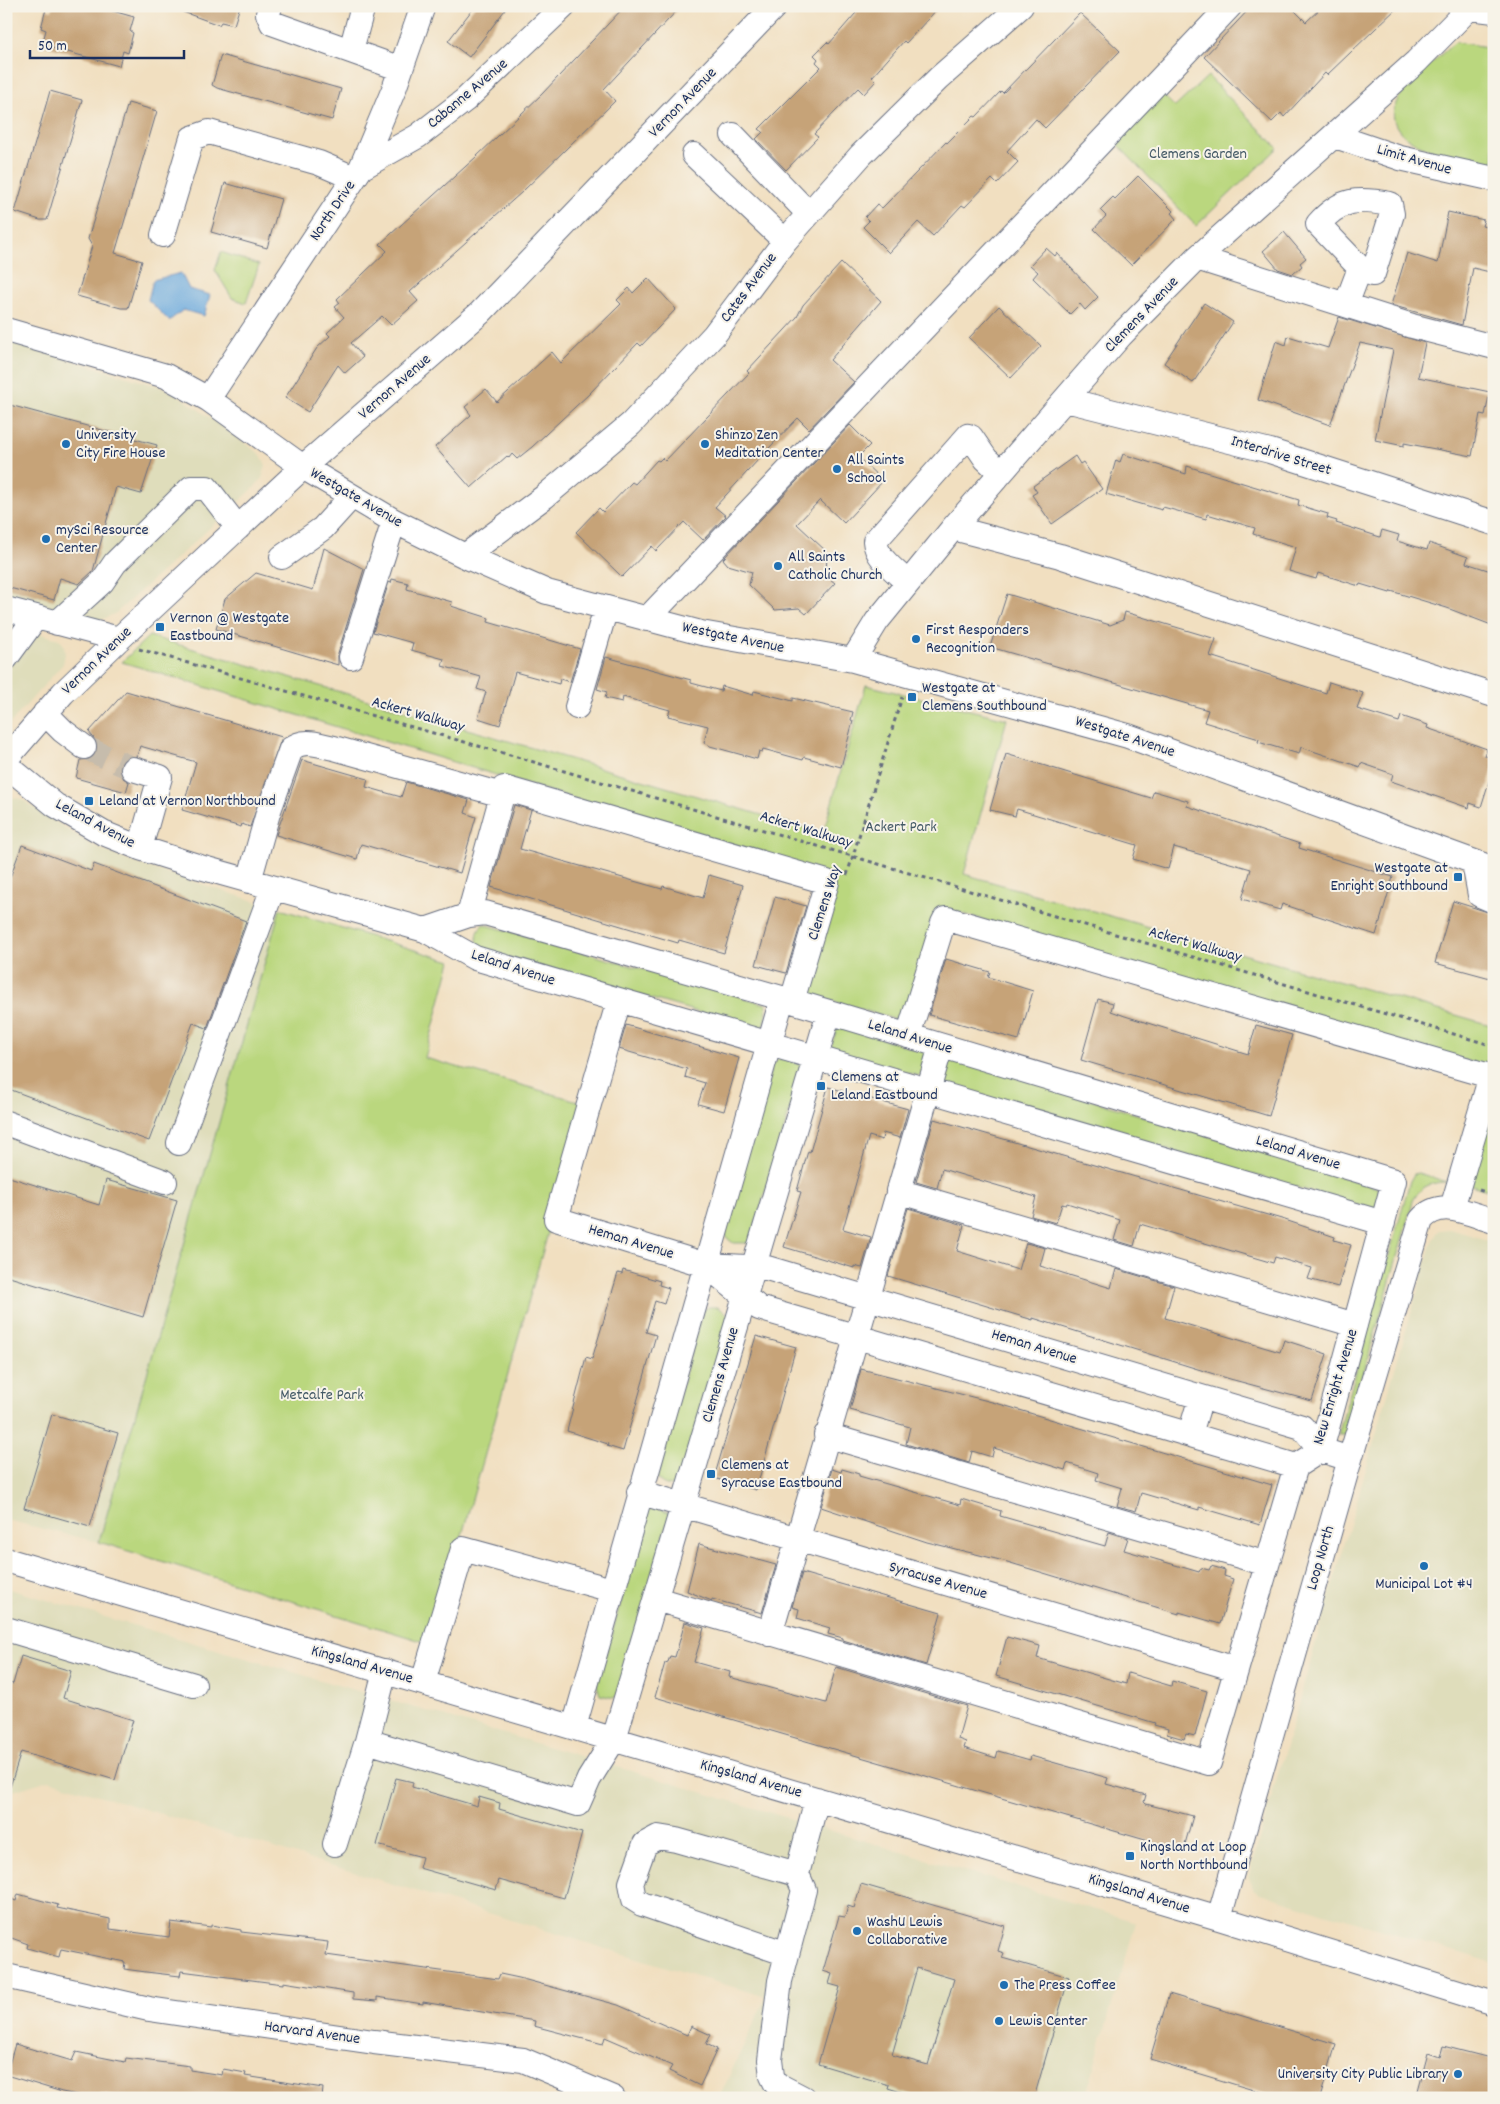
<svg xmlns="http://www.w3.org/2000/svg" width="1500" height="2104" viewBox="0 0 1500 2104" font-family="Dekko,sans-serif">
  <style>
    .built { fill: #dfddbb }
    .green { fill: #bad77e; stroke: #6a836e }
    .water { fill: #6aa9dd; stroke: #426c9e }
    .building { fill: #c6a378; fill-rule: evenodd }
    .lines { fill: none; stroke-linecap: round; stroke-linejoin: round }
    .minor-tunnel { stroke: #c6bcac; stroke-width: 24; stroke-dasharray: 24 12; stroke-linecap: butt }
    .minor-casing { stroke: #666d80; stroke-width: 26 }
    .path { stroke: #666d80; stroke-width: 3; stroke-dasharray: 4 4; stroke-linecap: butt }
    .minor { stroke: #fff; stroke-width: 24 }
    .poi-dot { fill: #1f6fb2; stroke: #f7f3e8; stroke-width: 2 }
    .labels { text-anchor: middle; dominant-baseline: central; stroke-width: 4; stroke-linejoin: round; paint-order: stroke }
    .street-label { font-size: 16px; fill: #1b2f5e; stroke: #f7f3e8 }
    .park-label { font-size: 16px; fill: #435966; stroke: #f7f3e8 }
    .poi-label { font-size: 16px; fill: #1b2f5e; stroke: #f7f3e8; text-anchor: start }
  </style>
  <rect width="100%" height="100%" fill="#f7f3e8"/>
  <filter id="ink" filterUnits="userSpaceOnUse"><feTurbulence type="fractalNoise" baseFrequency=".02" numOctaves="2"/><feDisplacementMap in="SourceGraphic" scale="10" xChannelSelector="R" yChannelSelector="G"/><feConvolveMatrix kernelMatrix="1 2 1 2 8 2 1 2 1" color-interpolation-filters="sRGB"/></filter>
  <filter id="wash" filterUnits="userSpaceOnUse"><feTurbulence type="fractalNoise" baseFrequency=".0096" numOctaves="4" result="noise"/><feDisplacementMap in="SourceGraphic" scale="20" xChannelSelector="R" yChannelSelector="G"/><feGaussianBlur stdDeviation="1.12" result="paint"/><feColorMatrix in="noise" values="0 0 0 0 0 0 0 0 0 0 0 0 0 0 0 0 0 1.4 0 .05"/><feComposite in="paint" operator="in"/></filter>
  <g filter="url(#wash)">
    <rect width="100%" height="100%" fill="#f1dfc0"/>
    <!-- built -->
    <path class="built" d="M6 341 164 388 181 397 261 455 266 465 262 478 254 488 116 613 101 620 90 621 6 596Z
      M6 624 59 639 64 645 65 654 63 664 6 728Z
      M10 797 21 799 91 845 128 861 280 909 99 1542 6 1520V798Z
      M1450 1229 1494 1242V1963L1261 1894 1254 1890 1248 1878 1432 1241 1439 1230Z
      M6 1588 631 1771 1136 1922 1085 2098H719L766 1997 49 1780 6 1793Z"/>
    <!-- green -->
    <path class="green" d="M1455 42 1494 48V164C1466 158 1372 148 1398 99 1405 86 1442 54 1455 42Z
      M1208 76 1278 148 1196 226 1113 140 1161 93 1175 107Z
      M221 252 259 265 246 303 232 298 215 270Z
      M149 636 823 833 866 685 1007 719 964 874 1494 1026V1071L1485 1066 940 907 908 1018 901 1021 811 995 806 993 834 877 122 662Z
      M280 909 451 961 425 1058 585 1103 431 1644 99 1542Z
      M483 924 766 1004C768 1013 765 1021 761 1030L484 951C474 943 476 933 483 924Z
      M838 1025 924 1052 927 1058 923 1072 919 1076 839 1053 831 1047Z
      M950 1057 1378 1188 1380 1194 1376 1207 1371 1209 942 1084Z
      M778 1059H785L803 1066 750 1243H733L727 1238 724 1230 773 1063Z
      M1494 1090V1192L1471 1185Z
      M1418 1173 1447 1182C1432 1182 1420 1186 1413 1201L1346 1435H1338L1410 1181 1414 1174Z
      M709 1307H718L731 1317 677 1486C668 1486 662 1485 657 1478L702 1311Z
      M648 1508H656L670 1514 618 1694 614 1698 600 1695 597 1685Z"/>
    <!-- water -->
    <path class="water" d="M181 273 189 289 210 295 204 316 183 310 169 321 148 300 153 280Z"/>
    <g id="blocks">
      <!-- building -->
      <path class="building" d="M53 6H95L134 17 130 31 133 33 128 53 123 51 119 66 42 45 46 30 41 28 46 9 52 11Z
        M184 6H240L234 25 221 22 219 25 183 12Z
        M475 6H508L469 57 448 41Z
        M625 6H681L604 89 615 101 522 192 410 292 418 301 391 325 382 316 351 343 363 357 345 373 338 365 308 412 285 398 317 348 330 336 327 333 344 317 335 307 340 303 337 299 387 251 380 244 476 157 542 94Z
        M862 6H940L906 43 904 41 872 77 876 81 864 94 858 88 814 134 818 137 786 170 756 139 763 132 759 129 821 67 816 62 818 59 814 55 827 42 829 44Z
        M1252 6H1290L1306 22 1323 6H1399L1327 75 1325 73 1284 117 1281 113 1272 122 1204 57Z
        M1080 13 1120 51 1045 128 1036 119 1007 151 1018 162 997 184 992 179 965 207 962 205 933 236 918 222 889 253 863 227 869 221 865 217 877 204 882 208 888 202 946 142 947 143 974 116 976 117 1001 91 1003 93Z
        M221 55 341 89 332 120 217 88 212 85Z
        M50 91 82 100 47 220H40L15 212Z
        M128 103 157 111 115 253 142 261 128 308H121L77 296 92 246 88 239Z
        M1138 176 1173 211 1171 213 1176 219 1131 265 1094 229 1106 216 1100 210 1113 197 1115 199Z
        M225 183 281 199 267 248 211 232Z
        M1448 212 1484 220 1482 226 1494 229V273L1473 268 1462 325 1391 305 1407 253 1438 263Z
        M1284 232 1306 258 1300 263 1302 266 1293 274 1278 269 1263 251Z
        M1046 248 1055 256 1057 253 1098 297 1085 310 1080 304 1070 314 1033 278 1038 272 1030 265Z
        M841 263 881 301 830 360 854 382 809 429 798 418 769 448 715 507 726 516 703 540 684 522 656 551 652 546 622 577 576 532 599 508 603 512 632 482 635 484 657 460 659 461 662 458 665 461 749 373 747 371 797 317 803 305Z
        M648 278 676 309 641 346 638 343 589 394 532 447 517 459 512 454 509 458 507 456 471 488 435 447 471 415 465 407 486 389 497 402 552 352 561 363 621 304 617 300 629 288 633 293Z
        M1204 303 1233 322 1193 383 1164 363Z
        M999 306 1041 346 1011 378 969 338Z
        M1339 317 1425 343 1418 377 1490 392 1485 415 1480 414 1472 456 1404 443V446L1375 440 1393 350 1360 343 1330 425 1258 400 1276 341 1286 345 1288 336 1328 348Z
        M6 404 157 445 141 494 116 487 93 571 79 584 60 578 54 600 6 587Z
        M850 425 870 445 858 457 883 481 844 523 820 500 797 524 827 552 826 576 835 583 806 614 799 608 775 610 749 585 752 572 728 565 723 559Z
        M1123 454 1186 474 1187 466 1203 471 1299 500 1298 505 1328 514 1327 518 1337 521 1336 523 1380 537 1382 530 1399 535 1397 541 1427 550 1429 543 1468 557 1466 563 1494 572V626L1447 608 1391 591 1390 593 1360 584 1359 586 1318 573 1316 579 1289 571 1296 547 1253 534 1255 528 1207 514 1206 519 1163 507 1162 510 1106 494 1116 460 1120 462Z
        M1075 456 1080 464 1083 462 1102 489 1052 524 1032 495 1037 492 1033 486Z
        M324 548 364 569 338 653V665L216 629 225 599 256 573 313 590Z
        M392 579 408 583 407 589 452 602 451 606 489 618 488 622 580 649 570 682 560 679 559 684 515 672 500 725 478 718 486 692 477 689 481 677 442 666 444 659 411 650 413 643 373 632 389 582 391 583Z
        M1007 594 1110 625 1123 620 1125 612 1216 639 1210 656 1326 693 1329 682 1363 693 1357 709 1399 722 1401 716 1428 725 1427 728 1487 749 1485 756 1494 758V766L1481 807 1470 803 1469 808 1391 781 1393 774 1361 763 1360 767 1301 747 1299 754 1258 742 1259 739 1204 722 1208 710 990 647Z
        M606 657 691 680V683L721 691 722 686 753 695 754 691 793 701V698L853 712 851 720 853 721 841 767 804 757 803 760 763 749 762 752 759 751 757 759 710 746 704 742 708 726 668 716 670 710 623 697 622 702 605 698 607 692 597 689Z
        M126 691 282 737 250 827 242 824 241 827 182 810 196 762 140 746 137 756 124 759 120 766 123 778 129 782 126 792 76 778 80 760 90 759 98 749 96 741 89 732Z
        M1006 754 1151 798 1154 791 1188 801 1187 806 1300 844 1299 848 1393 877 1376 935 1282 904 1280 910 1242 899 1251 869 1174 847 1168 869 1133 859 1137 845 1017 809 1015 816 990 810Z
        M302 760 368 779 366 787 401 797 406 782 469 800 465 813 476 817 460 873 361 844 357 859 276 835Z
        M514 805 531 810 520 849 662 889 663 886 703 898 709 875 743 885 724 953 679 940 678 943 491 887Z
        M22 845 91 871 94 864 246 921 207 1028 193 1023 149 1141 6 1088V888Z
        M775 897 806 906 786 973 756 965Z
        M1453 901 1494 914V979L1435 963Z
        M946 959 990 972 988 977 1033 991 1019 1040 929 1015Z
        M1098 999 1113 1003 1111 1011 1125 1016 1248 1054 1256 1025 1292 1035 1269 1116 1081 1060Z
        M626 1025 739 1058 724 1111 698 1104 705 1083 685 1077 687 1069 619 1049Z
        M828 1087 908 1109 900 1138 883 1133 882 1140 869 1136 843 1229 871 1237 862 1268 854 1266V1268L784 1247 801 1192 797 1191 808 1151 810 1152Z
        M934 1119 1285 1220 1335 1237 1334 1240 1351 1245 1338 1287 1308 1279 1312 1268 1275 1257 1273 1263 1140 1224 1134 1246 1114 1240 1120 1220 1067 1203 1066 1205 1062 1204 1056 1223 1031 1216 1036 1197 942 1169 937 1188 916 1182Z
        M6 1176 99 1205 106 1180 177 1200 143 1317 6 1276Z
        M908 1208 964 1225 957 1251 1018 1270 1026 1243 1045 1248 1040 1266 1111 1288 1116 1269 1174 1286 1165 1318 1280 1352 1284 1340 1327 1354 1312 1401 1230 1379 1033 1318V1320L888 1276Z
        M623 1270 660 1281 659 1285 669 1288 664 1304 655 1301 646 1332 656 1335 623 1451 607 1446 608 1444 567 1431 586 1357 592 1359 618 1273 622 1274Z
        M756 1336 796 1347 756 1490 714 1478Z
        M861 1369 996 1403 1272 1485 1260 1525 1199 1507V1510L1141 1493 1136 1511 1117 1506 1122 1488 1096 1480 1098 1473 1067 1463 1065 1470 994 1448 992 1457 972 1451 969 1463 906 1444 910 1427 850 1410Z
        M52 1414 118 1433 90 1527 24 1508Z
        M832 1469 841 1472 842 1469 859 1474V1476L960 1505 961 1499 1001 1511 1000 1516 1105 1546 1109 1532 1128 1538 1124 1550 1199 1572 1201 1568 1209 1570 1211 1566 1225 1570 1224 1576 1233 1579 1220 1624 1179 1612V1614L1004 1561 927 1542 821 1507Z
        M699 1544 776 1565 762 1613 712 1599V1601L687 1591Z
        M802 1573 941 1613 926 1665 843 1640V1638L828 1634 830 1628 797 1618 799 1609 792 1607Z
        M685 1622 704 1628 694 1662 730 1672 729 1677 826 1703 836 1667 967 1706 958 1739 966 1742 964 1748 996 1758 998 1751 1030 1760 1031 1756 1108 1778 1106 1784 1146 1795 1144 1802 1146 1804 1193 1816 1183 1851 655 1697 665 1663 668 1662 670 1656 675 1657Z
        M1007 1637 1040 1646 1037 1658 1126 1684 1128 1673 1171 1686 1172 1681 1207 1691 1195 1736 1186 1734 1184 1739 1167 1734 1168 1729 1154 1725 1155 1723 996 1676Z
        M21 1656 71 1671 63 1698 133 1720 115 1780 21 1752 10 1787 6 1786V1682L13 1684Z
        M396 1778 413 1782 412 1787 477 1806 479 1797 500 1803 499 1809 582 1833 564 1898 499 1880 496 1890 419 1868 422 1857 377 1845Z
        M861 1884 1005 1926 998 1951 1004 1953 1002 1958 1069 1977 1034 2098H998L983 2094 982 2098H920L888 2088 889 2085 818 2064 840 1987 829 1984 832 1974 823 1971 839 1916 845 1917 848 1906 854 1908ZM917 1968 954 1979 928 2065 892 2055Z
        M18 1894 58 1905 57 1908 110 1919V1929L169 1937 171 1922 211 1927V1925L241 1930V1932L328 1942 326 1955 498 1979 500 1974 519 1978 618 2005 687 2035 691 2026 711 2035 706 2044 717 2049 700 2086 669 2071 672 2066 605 2037 603 2044 534 2026 535 2021 423 2002V2004L377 1997V2001L353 1999V1993L283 1982V1984L181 1971 180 1976 146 1972 124 1969 125 1962 61 1949 59 1957 27 1948 28 1944 6 1936V1897L16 1901Z
        M1169 1994 1336 2044 1320 2098H1280L1150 2059Z
        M15 2044 72 2061 76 2052 125 2062 126 2058 190 2066V2070L222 2075 223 2069 246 2073 245 2076 323 2088 322 2098H125L99 2094V2098H92L62 2092 6 2075Z
        M1443 2046 1494 2059V2098H1416L1428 2053 1440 2057Z"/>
    </g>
  </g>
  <g filter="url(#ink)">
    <use href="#blocks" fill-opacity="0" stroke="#666d80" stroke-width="1"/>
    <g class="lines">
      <!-- minor-tunnel -->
      <path class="minor-tunnel" d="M84 747 133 769"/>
      <defs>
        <path id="minor" d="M270 6 268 14 272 23 401 69
          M1470 8 1494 11
          M351 50 363 6
          M733 135 809 214
          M1335 136 1400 158 1494 179
          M694 155 785 241
          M361 168 418 136 465 100 564 6
          M163 235 192 138 209 132 319 163 354 178
          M1197 258 1412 326 1494 347
          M1346 305 1360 268 1318 224C1341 198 1358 198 1390 204L1392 214 1373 274 1360 268
          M6 330 166 376 208 399 303 467 394 521 465 556 547 592 701 633 853 660 1128 736 1494 869
          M208 399 361 168 394 89 423 6
          M1066 400 1270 451 1494 523
          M953 528 1060 556 1494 695
          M465 556 544 497 631 424 714 335 785 241 861 155 939 78 1021 6
          M282 557 323 528 352 496
          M908 583C896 571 876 558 875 541L968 436 971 437 986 459 1001 473
          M6 609 119 639
          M647 619 1230 6
          M57 623 102 582 115 563 191 488H207L238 528
          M351 657 394 521
          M6 658 36 617
          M853 660 877 621 953 528 1121 335 1197 258 1416 62 1471 6
          M577 707 606 608
          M45 713 63 731 84 747
          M6 759 63 693 119 639 303 467 480 313 775 6
          M6 765 55 805 103 833 140 848 200 867 425 930 475 958 1383 1223
          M133 769 160 777 140 848
          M1474 863 1480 895 1494 901
          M249 881 268 813 291 749C304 738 319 745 334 748L502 795
          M469 915 504 788 827 882 792 1001
          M425 930 469 915 485 913 792 1001 1394 1181 1321 1450 1296 1466 1209 1763 656 1599
          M619 1000 556 1219 706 1265 767 1268 1302 1427 1321 1450 1350 1459
          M908 1036 943 923 945 919H948L1486 1075 1489 1083 1452 1208
          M6 1123 165 1182
          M179 1143 273 888
          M898 1191 1355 1325
          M706 1265 759 1308 1296 1466
          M1190 1434 1201 1397
          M826 1435 1267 1564
          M639 1492 1236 1669
          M6 1560 1219 1918 1494 2003
          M6 1629 194 1685
          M770 1634 941 1046
          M385 1671 367 1741 578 1804 589 1779 614 1739 829 1012
          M423 1682 463 1549 612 1590
          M574 1727 782 999
          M335 1844 367 1741
          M1219 1918 1350 1459 1421 1220C1441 1197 1469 1214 1494 1221
          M787 1954 642 1904 634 1899 631 1883 645 1844 658 1837 676 1840 797 1874
          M6 1976 149 2009 374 2042 523 2060 613 2098
          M803 2098 776 2084 772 2076 770 2060 780 1981 804 1890 797 1874 817 1799"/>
      </defs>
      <!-- minor casing -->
      <use href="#minor" class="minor-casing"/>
      <!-- path -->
      <path class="path" d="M139 649 510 755 1494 1046
        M847 875 902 697
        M1479 1190 1488 1193 1494 1174"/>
      <!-- minor -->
      <use href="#minor" class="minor"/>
    </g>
  </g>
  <!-- markers -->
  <g class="poi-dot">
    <circle cx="66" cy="444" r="5"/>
    <circle cx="705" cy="444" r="5"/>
    <circle cx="837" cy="469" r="5"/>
    <circle cx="46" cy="539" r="5"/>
    <circle cx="778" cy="566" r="5"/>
    <rect x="155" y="622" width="10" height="10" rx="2.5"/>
    <circle cx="916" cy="639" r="5"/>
    <rect x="907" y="692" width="10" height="10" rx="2.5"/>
    <rect x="84" y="796" width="10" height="10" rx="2.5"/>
    <rect x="1453" y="872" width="10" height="10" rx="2.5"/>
    <rect x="816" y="1081" width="10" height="10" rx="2.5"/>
    <rect x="706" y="1469" width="10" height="10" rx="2.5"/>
    <circle cx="1424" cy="1566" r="5"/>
    <rect x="1125" y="1851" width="10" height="10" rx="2.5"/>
    <circle cx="857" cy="1931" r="5"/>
    <circle cx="1004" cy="1985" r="5"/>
    <circle cx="999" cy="2021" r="5"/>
    <circle cx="1458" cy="2074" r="5"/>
  </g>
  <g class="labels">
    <!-- street labels -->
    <g class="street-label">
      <text transform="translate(468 94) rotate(-40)">Cabanne Avenue</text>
      <text transform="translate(683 103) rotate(-46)">Vernon Avenue</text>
      <text transform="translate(1414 160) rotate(16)">Limit Avenue</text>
      <text transform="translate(333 211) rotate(-56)">North Drive</text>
      <text transform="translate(749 288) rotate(-53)">Cates Avenue</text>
      <text transform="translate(1142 315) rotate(-46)">Clemens Avenue</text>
      <text transform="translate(395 387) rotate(-41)">Vernon Avenue</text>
      <text transform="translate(1281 456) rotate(17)">Interdrive Street</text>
      <text transform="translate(356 498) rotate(30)">Westgate Avenue</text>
      <text transform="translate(733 638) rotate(12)">Westgate Avenue</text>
      <text transform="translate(97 661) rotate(-44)">Vernon Avenue</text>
      <text transform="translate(418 715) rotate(16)">Ackert Walkway</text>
      <text transform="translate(1125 737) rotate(18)">Westgate Avenue</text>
      <text transform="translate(95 824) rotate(28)">Leland Avenue</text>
      <text transform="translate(806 830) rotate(17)">Ackert Walkway</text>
      <text transform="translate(825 903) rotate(-72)">Clemens Way</text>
      <text transform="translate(1195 945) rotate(16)">Ackert Walkway</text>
      <text transform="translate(513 968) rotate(18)">Leland Avenue</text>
      <text transform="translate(910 1037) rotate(17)">Leland Avenue</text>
      <text transform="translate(1298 1153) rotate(17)">Leland Avenue</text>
      <text transform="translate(631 1242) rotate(17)">Heman Avenue</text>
      <text transform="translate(1034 1347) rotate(17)">Heman Avenue</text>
      <text transform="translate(721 1375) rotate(-74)">Clemens Avenue</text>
      <text transform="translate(1336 1387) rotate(-73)">New Enright Avenue</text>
      <text transform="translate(1321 1558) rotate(-74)">Loop North</text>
      <text transform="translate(938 1581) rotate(16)">Syracuse Avenue</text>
      <text transform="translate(362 1665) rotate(16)">Kingsland Avenue</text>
      <text transform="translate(751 1779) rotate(16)">Kingsland Avenue</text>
      <text transform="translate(1139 1894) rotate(17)">Kingsland Avenue</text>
      <text transform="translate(312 2033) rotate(8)">Harvard Avenue</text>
    </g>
    <!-- park labels -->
    <g class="park-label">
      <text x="1198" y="154">Clemens Garden</text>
      <text x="901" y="827">Ackert Park</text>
      <text x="322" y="1395">Metcalfe Park</text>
    </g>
    <!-- poi labels -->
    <g class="poi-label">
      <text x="76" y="435">University<tspan x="76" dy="18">City Fire House</tspan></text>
      <text x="715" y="435">Shinzo Zen<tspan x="715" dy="18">Meditation Center</tspan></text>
      <text x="847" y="460">All Saints<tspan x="847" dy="18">School</tspan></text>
      <text x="56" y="530">mySci Resource<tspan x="56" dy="18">Center</tspan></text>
      <text x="788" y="557">All Saints<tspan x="788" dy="18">Catholic Church</tspan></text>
      <text x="170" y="618">Vernon @ Westgate<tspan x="170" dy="18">Eastbound</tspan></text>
      <text x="926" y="630">First Responders<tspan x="926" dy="18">Recognition</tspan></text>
      <text x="922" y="688">Westgate at<tspan x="922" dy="18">Clemens Southbound</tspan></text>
      <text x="99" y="801">Leland at Vernon Northbound</text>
      <text x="1448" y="868" text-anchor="end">Westgate at<tspan x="1448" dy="18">Enright Southbound</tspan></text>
      <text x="831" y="1077">Clemens at<tspan x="831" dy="18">Leland Eastbound</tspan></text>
      <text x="721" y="1465">Clemens at<tspan x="721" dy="18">Syracuse Eastbound</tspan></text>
      <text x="1424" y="1584" text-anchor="middle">Municipal Lot #4</text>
      <text x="1140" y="1847">Kingsland at Loop<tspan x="1140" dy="18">North Northbound</tspan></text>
      <text x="867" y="1922">WashU Lewis<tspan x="867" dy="18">Collaborative</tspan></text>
      <text x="1014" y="1985">The Press Coffee</text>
      <text x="1009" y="2021">Lewis Center</text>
      <text x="1448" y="2074" text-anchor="end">University City Public Library</text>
    </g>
  </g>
  <!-- margin -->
  <rect width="1500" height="2104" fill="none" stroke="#f7f3e8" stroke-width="25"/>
  <!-- scale -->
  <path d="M30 50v8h154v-8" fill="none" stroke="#1b2f5e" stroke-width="2.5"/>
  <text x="38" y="50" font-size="15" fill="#1b2f5e" stroke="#f7f3e8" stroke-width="4" paint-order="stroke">50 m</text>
</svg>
